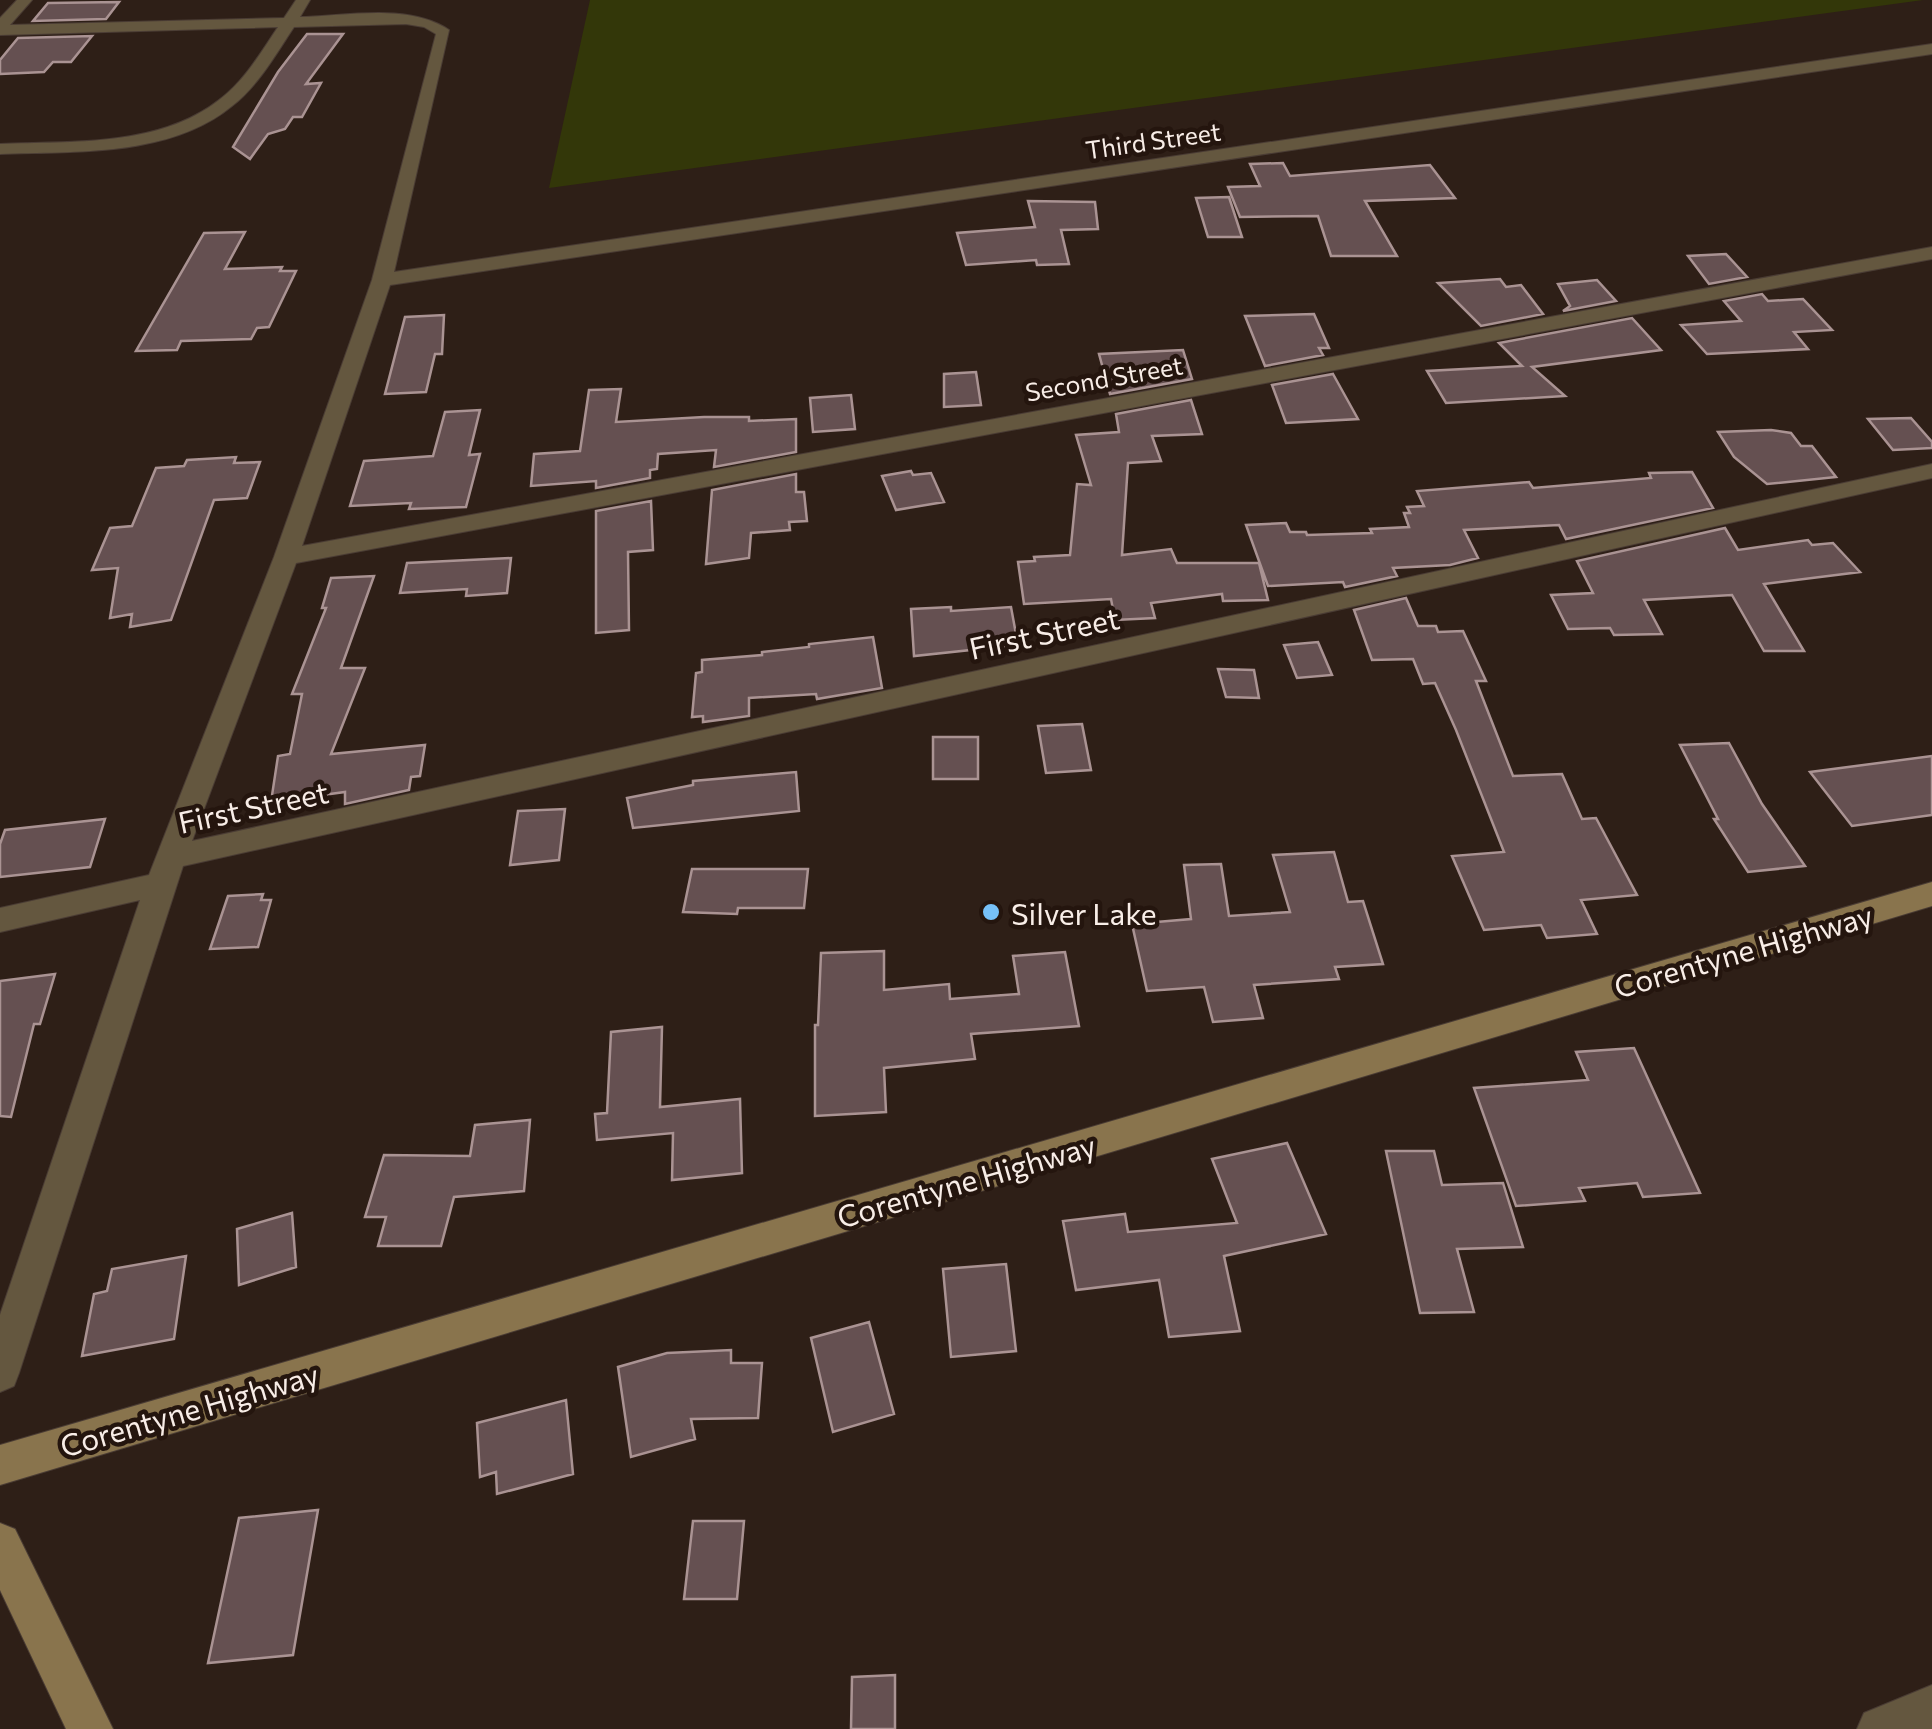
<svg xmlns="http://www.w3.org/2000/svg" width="1932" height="1729" viewBox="0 0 1932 1729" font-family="Commissioner,sans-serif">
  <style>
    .green { fill: #333709 }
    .building { fill: #655051; stroke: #aa9393; stroke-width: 2.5 }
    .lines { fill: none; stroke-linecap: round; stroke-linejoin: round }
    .street-casing { stroke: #4a3c34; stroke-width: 2 }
    .secondary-casing { stroke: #4a3c34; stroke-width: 2 }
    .street { fill: #64573f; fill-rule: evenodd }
    .secondary { fill: #89744d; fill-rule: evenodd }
    .poi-dot { fill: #76c0f7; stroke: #24150e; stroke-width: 4 }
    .labels { text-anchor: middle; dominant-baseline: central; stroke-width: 9; stroke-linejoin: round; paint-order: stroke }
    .far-street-label { font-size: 25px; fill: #f8ede7; stroke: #24150e }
    .street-label { font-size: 30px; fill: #f8ede7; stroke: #24150e }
    .poi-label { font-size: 30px; fill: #f8ede7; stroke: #24150e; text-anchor: start }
  </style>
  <rect width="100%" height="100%" fill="#2e1f17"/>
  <!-- green -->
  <path class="green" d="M590 0H1923L549 188Z"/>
  <!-- building -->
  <path class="building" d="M119 2 106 19 33 21 48 3Z
    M307 34H343L306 84 321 83 302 117H293L285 129 268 134 250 159 233 147 278 72Z
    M92 36 71 62H53L44 72 0 74V60L18 38Z
    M1283 163 1290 176 1430 165 1455 198 1365 201 1397 256H1331L1318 216 1240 217 1228 187 1260 186 1250 164Z
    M1229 197 1242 237H1208L1196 198Z
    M1028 201 1095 202 1098 229 1061 230 1069 264 1037 265 1036 260 966 265 957 233 1035 227Z
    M245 232 225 269 282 267 280 271H296L269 327 257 328 251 339 181 341 177 350 136 351 204 233Z
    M1726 254 1747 277 1709 284 1688 256Z
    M1500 279 1506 287 1521 285 1543 314 1481 326 1438 283Z
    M1597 280 1616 301 1563 311 1570 306 1558 284Z
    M1762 294 1768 301 1803 299 1832 330 1794 332 1808 349 1707 354 1681 325 1741 321 1724 301Z
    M1314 314 1329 348H1319L1323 355 1265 366 1245 316Z
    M444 315 442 354H435L426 392 385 394 405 317Z
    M1632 318 1661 350 1532 367 1565 396 1446 403 1427 371 1522 366 1499 343Z
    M1183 350 1192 379 1110 394 1099 354Z
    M976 372 981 405 944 407V374Z
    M1333 374 1358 419 1286 423 1272 385Z
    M621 389 616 422 704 417H749V421L796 419V452L714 467 716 450 658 454 657 469 650 470V478L596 488V481L531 486 534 454 580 451 589 390Z
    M851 395 855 429 813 432 810 398Z
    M1191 400 1202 434 1152 436 1161 461 1128 463 1122 555 1171 549 1177 563H1259L1268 600 1223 601 1222 594 1151 603 1155 618 1115 620 1111 599 1024 604 1018 562 1035 561 1034 557 1070 555 1077 484 1091 485 1076 435 1119 432 1116 414Z
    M480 410 469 455 480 454 466 507 409 509 411 503 350 506 364 461 433 456 445 412Z
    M1911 418 1932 442V448L1893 450 1868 419Z
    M1771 430 1791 433 1801 446H1812L1836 477 1767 484 1734 457 1718 432Z
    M236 457 234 463 260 462 247 498 214 500 171 620 130 627 132 614 110 618 118 568 92 570 110 528 132 526 156 468 184 466 187 460Z
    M911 471 913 475 931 473 944 502 896 510 882 476Z
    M1692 472 1713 508 1566 539 1559 525 1464 530 1478 558 1450 565 1393 568 1397 576 1345 587 1343 582 1268 586 1246 525 1286 523 1290 532H1306L1307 535 1372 533 1370 529 1409 527 1404 513H1410L1407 507 1424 506 1417 491 1529 482 1533 488 1651 478 1649 473Z
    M796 474V492H804L807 521 789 522 790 530 751 533 749 558 706 564 712 490Z
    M651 501 653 550 628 552 629 630 596 633V511Z
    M1725 528 1738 550 1808 540 1812 545 1833 543 1860 572 1764 584 1804 651H1764L1732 595 1644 600 1662 634 1614 635 1610 628 1568 629 1551 595 1593 593 1577 561Z
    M511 558 507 593 466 596 467 589 400 593 407 563Z
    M374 576 341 668H365L331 754 425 745 420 776 411 777 409 790 345 804V792L271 802 278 756 290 754 302 694H292L326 608H322L331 578Z
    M1406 598 1418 626H1436L1438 632 1463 631 1486 681H1476L1513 776 1562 774 1582 819 1596 818 1637 895 1581 900 1597 934 1547 938 1541 925 1484 930 1452 856 1504 852 1456 730 1435 683 1423 684 1413 659 1372 660 1354 610Z
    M951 607V611L1011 607 1018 645 914 656 911 609Z
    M873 637 882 688 817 699 816 694 749 698V716L703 722V716L692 717 696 673 702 672V660L762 655V652L809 647V644Z
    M1318 642 1332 675 1297 678 1284 645Z
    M1218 669 1254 670 1259 698 1226 697Z
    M1082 724 1091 770 1046 773 1038 726Z
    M933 737H978V779H933Z
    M1729 743 1762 804 1805 866 1748 872 1714 819H1718L1680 745Z
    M1932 756V815L1852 826 1810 772Z
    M796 772 799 811 633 828 627 798 693 785V781Z
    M565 809 559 860 510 865 518 811Z
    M105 819 90 867 0 877V844L5 830Z
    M1334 852 1348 902 1363 901 1383 964 1335 967 1339 979 1254 985 1263 1018 1213 1022 1204 987 1147 991 1132 924 1191 919 1184 865 1221 864 1229 916 1290 912 1273 855Z
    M692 869H808L804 908H738L737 914 683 912Z
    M263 894 261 900H271L258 947 210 949 228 896Z
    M884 951V990L949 984 950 999 1019 994 1013 956 1065 952 1079 1026 971 1034 975 1059 884 1068 886 1112 815 1116V1025H818L821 953Z
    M55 974 40 1024H34L11 1117 0 1116V981Z
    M662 1027 660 1107 740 1099 742 1173 672 1180 673 1133 597 1140 595 1114 607 1113 611 1032Z
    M1634 1048 1700 1193 1643 1197 1637 1183 1579 1188 1585 1201 1516 1206 1474 1088 1588 1080 1576 1052Z
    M530 1120 524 1191 454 1197 441 1246H378L386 1217H365L384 1155 470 1156 475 1125Z
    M1287 1143 1326 1234 1224 1256 1240 1331 1169 1337 1159 1280 1076 1290 1063 1221 1125 1214 1128 1232 1237 1223 1212 1159Z
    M1386 1151H1434L1442 1185 1503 1183 1523 1247 1457 1249 1474 1312 1420 1313Z
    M292 1213 296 1267 239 1285 237 1229Z
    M186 1256 174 1339 82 1356 94 1294 107 1291 112 1269Z
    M1006 1264 1016 1351 951 1357 943 1269Z
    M869 1322 894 1414 833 1432 811 1338Z
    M731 1350V1363H762L758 1418 691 1419 695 1439 631 1457 618 1367 667 1353Z
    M566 1400 573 1474 497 1494 496 1472 480 1477 477 1423Z
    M318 1510 293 1655 208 1663 239 1518Z
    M693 1521H744L737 1599H684Z
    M895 1675V1729H851L852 1677Z"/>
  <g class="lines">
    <defs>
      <path id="street" d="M17 0H32L10 25 284 18 296 0H310L300 17C346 16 409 3 449 30L394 272 1932 44V54L390 285 302 546 1932 247V259L296 563 192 841 1932 464V478L183 866 19 1373 14 1386 0 1392V1315L140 900 0 932V908L149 875 274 557 372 280 436 34 424 27 406 24 294 27C276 54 258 86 232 106 170 157 76 151 0 154V144C72 141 159 147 219 100 244 82 261 52 278 27L0 35V18Z
        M1932 1685V1729H1857L1864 1713Z"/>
      <path id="secondary" d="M1932 882V906L0 1485V1445Z
        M0 1523 15 1529 113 1729H66L0 1590Z"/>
    </defs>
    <!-- street casing -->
    <use href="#street" class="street-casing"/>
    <!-- secondary casing -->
    <use href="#secondary" class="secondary-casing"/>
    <!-- street -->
    <use href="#street" class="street"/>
    <!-- secondary -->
    <use href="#secondary" class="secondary"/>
  </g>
  <!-- markers -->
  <circle class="poi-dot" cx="991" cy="912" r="10"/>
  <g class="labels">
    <!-- far-street labels -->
    <g class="far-street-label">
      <text transform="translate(1153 140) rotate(-8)">Third Street</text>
      <text transform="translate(1104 378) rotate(-10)">Second Street</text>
    </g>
    <!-- street labels -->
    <g class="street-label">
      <text transform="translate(1044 632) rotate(-12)">First Street</text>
      <text transform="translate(253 806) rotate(-12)">First Street</text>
      <text transform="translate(1743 950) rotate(-16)">Corentyne Highway</text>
      <text transform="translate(966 1180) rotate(-16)">Corentyne Highway</text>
      <text transform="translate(189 1409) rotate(-16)">Corentyne Highway</text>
    </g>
    <!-- poi labels -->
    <g class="poi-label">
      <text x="1011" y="912">Silver Lake</text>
    </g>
  </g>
</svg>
